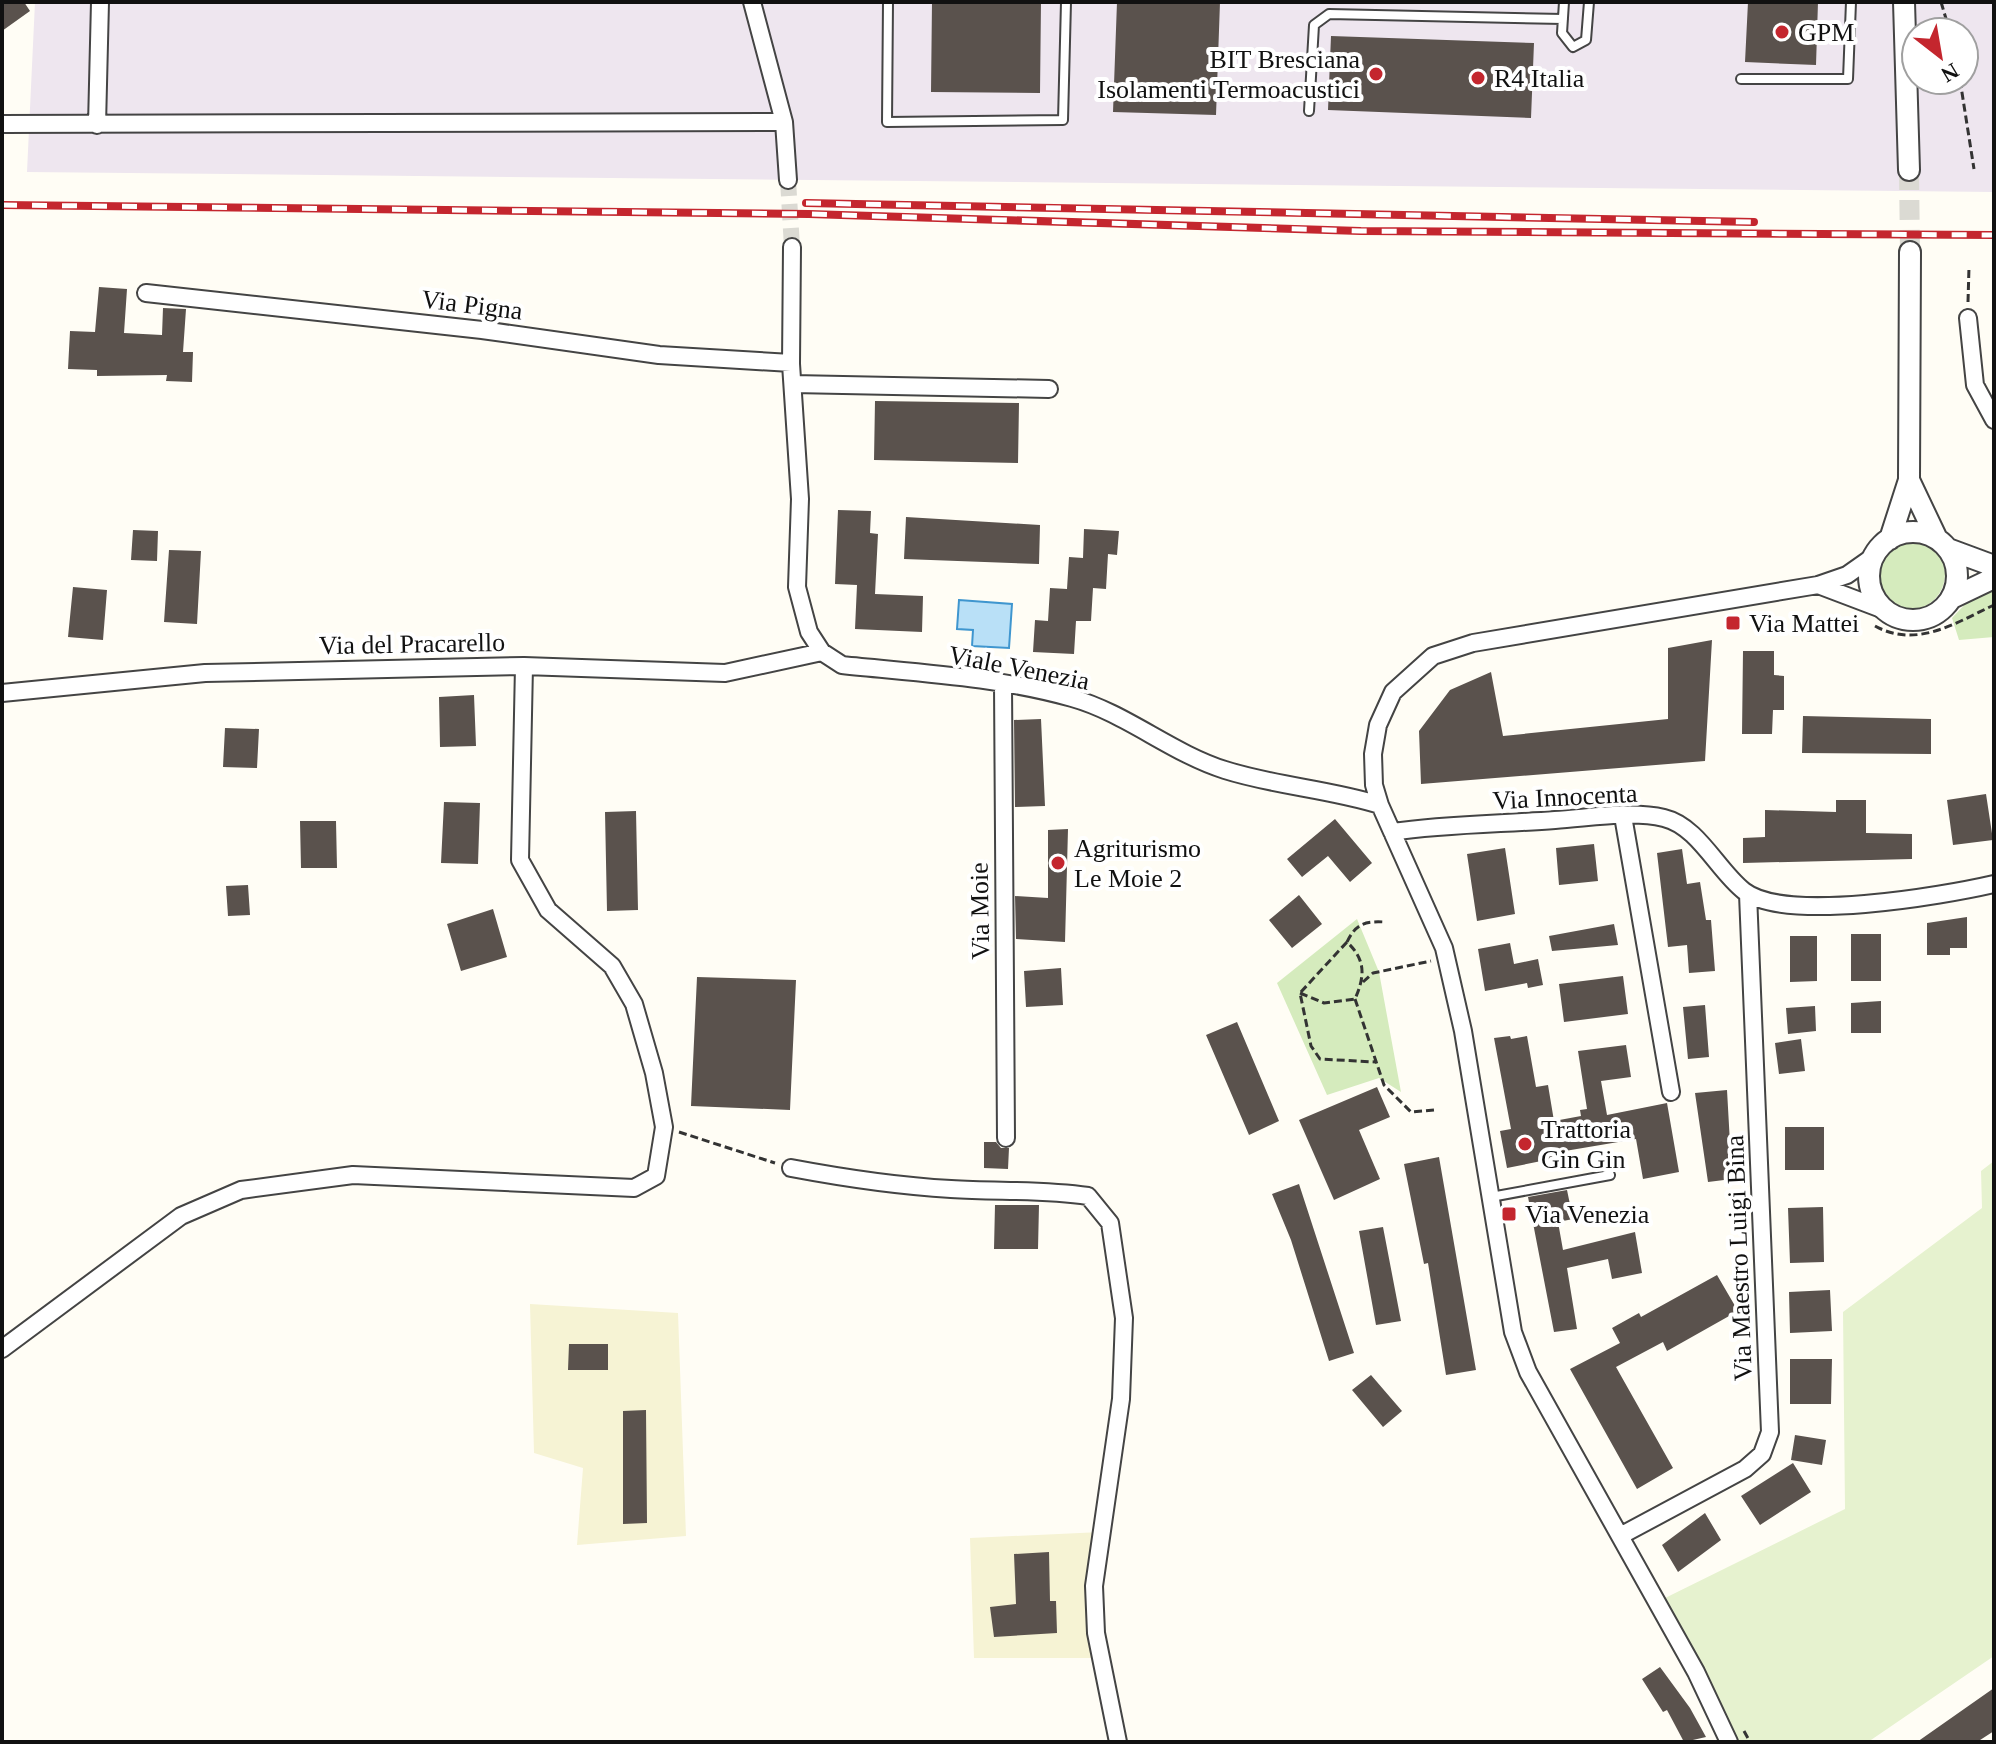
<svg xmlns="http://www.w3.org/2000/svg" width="1996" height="1744" viewBox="0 0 1996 1744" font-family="'Times New Roman',serif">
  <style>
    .industrial { fill: #eee6ef; fill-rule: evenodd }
    .farmland { fill: #f6f3d4 }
    .green { fill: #d5ebbd }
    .pitch { fill: #e6f2cf }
    .water { fill: #b9e0f7; stroke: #3f96cf; stroke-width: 2 }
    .building { fill: #5a524d }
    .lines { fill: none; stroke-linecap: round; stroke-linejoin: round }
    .minor-tunnel { stroke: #dbdad3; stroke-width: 16; stroke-dasharray: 16 8; stroke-linecap: butt }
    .tertiary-tunnel { stroke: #dbdad3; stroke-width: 20; stroke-dasharray: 20 10; stroke-linecap: butt }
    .service-casing { stroke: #444; stroke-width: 12 }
    .minor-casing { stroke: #444; stroke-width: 20 }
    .tertiary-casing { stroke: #444; stroke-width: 24 }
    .path { stroke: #333; stroke-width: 3; stroke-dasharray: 8 4; stroke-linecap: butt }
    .service { stroke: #fff; stroke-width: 8 }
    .minor { stroke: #fff; stroke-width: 16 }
    .tertiary { stroke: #fff; stroke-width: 20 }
    .rail-casing { stroke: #c4262e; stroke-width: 8 }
    .rail { stroke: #fff; stroke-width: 5; stroke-dasharray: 15; stroke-linecap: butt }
    .poi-dot { fill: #c4262e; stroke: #fff; stroke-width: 3 }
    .labels { text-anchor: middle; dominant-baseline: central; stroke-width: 8; stroke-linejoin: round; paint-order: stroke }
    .poi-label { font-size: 26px; fill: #111; stroke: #fff; text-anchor: start }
    .street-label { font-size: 26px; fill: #111; stroke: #fff }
  </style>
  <rect width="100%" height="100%" fill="#fffdf5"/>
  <!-- industrial -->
  <path class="industrial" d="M35 2H1994V192L27 172ZM1916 32H1964V80H1916Z"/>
  <!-- farmland -->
  <path class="farmland" d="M530 1304 678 1313 686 1536 577 1545 583 1468 534 1453Z
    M1101 1532 1102 1658H974L970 1538Z"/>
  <!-- green -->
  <path class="green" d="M1873 574a36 36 0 1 1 72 0a36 36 0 1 1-72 0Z
    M1994 589V637L1959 640 1952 618 1970 599Z
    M1357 919 1379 972 1401 1092 1379 1078 1327 1095 1277 983Z"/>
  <!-- pitch -->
  <path class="pitch" d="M1994 1161V1656L1868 1742H1729L1657 1602 1845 1509 1843 1312 1982 1208 1981 1171Z"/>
  <!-- water -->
  <path class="water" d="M959 600 1012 604 1009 648 972 646 973 630 957 629Z"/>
  <!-- building -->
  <path class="building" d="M2 2H24L30 11 2 31Z
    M932 2H1041L1040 93 931 92Z
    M1117 2H1220L1216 115 1113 112Z
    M1748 2H1818L1816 65 1745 62Z
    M1331 36 1534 43 1531 118 1328 110Z
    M99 287 127 289 124 333 162 335 163 308 186 309 183 352H193L192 382 166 381 167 375 97 376V370L68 369 70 331 95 332Z
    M875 401 1019 403 1018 463 874 460Z
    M838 510 871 511 870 533 878 534 875 594 923 596 922 632 855 629 857 585 835 584Z
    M906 517 1040 525 1039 564 904 559Z
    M1084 529 1119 531 1117 555 1108 554 1106 589 1093 588 1091 621H1076L1074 654 1033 652 1035 620 1048 621 1050 588 1067 589 1069 557 1083 558Z
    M133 530 158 531 157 561 131 560Z
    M169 550 201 551 197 624 164 622Z
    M73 587 107 590 103 640 68 637Z
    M1712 640 1705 761 1421 784 1419 731 1450 690 1491 672 1503 736 1668 719V648Z
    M1743 651H1774V675L1784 676V710H1773L1772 734H1742Z
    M474 695 476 746 440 747 439 697Z
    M1803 716 1931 719V754L1802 753Z
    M1041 719 1045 806 1015 807 1014 720Z
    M225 728 259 729 257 768 223 767Z
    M1986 794 1993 840 1953 845 1947 800Z
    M1836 800H1866V833L1912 834V859L1743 863V838L1765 837V810L1836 812Z
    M444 802 480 803 478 864 441 863Z
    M636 811 638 910 607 911 605 812Z
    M1335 819 1372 863 1350 882 1328 856 1302 877 1287 859Z
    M300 821H336L337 868H301Z
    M1068 829 1065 942 1016 939 1015 896 1048 898V830Z
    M1594 844 1598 881 1559 885 1556 848Z
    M1505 848 1515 914 1477 921 1467 854Z
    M1682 849 1687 884 1700 882 1706 920H1711L1715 971 1689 973 1687 945 1668 947 1657 853Z
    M248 885 250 915 228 916 226 886Z
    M1299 895 1322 924 1292 948 1269 920Z
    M493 909 507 957 461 971 447 924Z
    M1967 917V948H1950V955H1927V923Z
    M1614 924 1618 945 1552 951 1549 936Z
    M1851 934H1881V981H1851Z
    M1790 936H1817V981L1790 982Z
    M1510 943 1514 964 1538 959 1543 985 1528 988 1527 983 1485 991 1478 949Z
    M1061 968 1063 1005 1026 1007 1024 971Z
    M1623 976 1628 1014 1564 1022 1559 984Z
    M697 977 796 980 790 1110 691 1106Z
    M1881 1001V1033H1851V1003Z
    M1705 1005 1709 1057 1688 1059 1683 1007Z
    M1815 1006 1816 1031 1788 1034 1786 1008Z
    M1237 1022 1279 1121 1249 1135 1206 1035Z
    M1510 1036 1511 1039 1527 1036 1536 1087 1548 1085 1554 1121 1581 1116 1580 1110 1587 1109 1578 1051 1626 1045 1631 1077 1601 1081 1607 1115 1667 1103 1679 1172 1643 1179 1636 1139 1565 1151 1566 1156 1507 1168 1500 1131 1511 1129 1494 1038Z
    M1801 1039 1805 1071 1779 1074 1775 1043Z
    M1377 1087 1390 1117 1359 1130 1380 1179 1334 1200 1299 1120Z
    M1727 1090 1732 1179 1708 1182 1695 1093Z
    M1785 1127H1824V1170H1785Z
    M984 1142H996L1001 1148H1009L1008 1169 984 1168Z
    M1439 1157 1476 1370 1446 1375 1428 1263 1424 1264 1404 1164Z
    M1299 1184 1354 1353 1329 1361 1291 1240 1272 1194Z
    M1567 1190 1573 1219 1558 1222 1563 1250 1635 1232 1642 1273 1612 1279 1608 1259 1567 1268 1577 1329 1554 1332 1528 1197Z
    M995 1205H1039L1038 1249H994Z
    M1823 1207 1824 1262 1790 1263 1788 1208Z
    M1383 1227 1401 1321 1376 1325 1359 1231Z
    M1717 1275 1738 1311 1667 1351 1663 1342 1616 1367 1673 1468 1637 1489 1570 1369 1620 1343 1612 1328 1639 1313 1641 1317Z
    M1830 1290 1832 1331 1790 1333 1789 1292Z
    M569 1344H608V1370H568Z
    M1790 1359H1832L1831 1404H1790Z
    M1371 1375 1402 1411 1383 1427 1352 1390Z
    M646 1410 647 1523 623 1524V1411Z
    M1795 1435 1826 1440 1822 1465 1791 1460Z
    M1793 1463 1811 1492 1760 1525 1741 1496Z
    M1705 1513 1721 1540 1678 1572 1662 1545Z
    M1049 1552 1050 1601H1056L1057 1633 994 1637 990 1607 1016 1604 1014 1554Z
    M1660 1667 1690 1708 1706 1737 1684 1742 1667 1710 1663 1712 1642 1679Z
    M1994 1688V1731L1977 1742H1917Z"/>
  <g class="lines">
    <!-- minor-tunnel -->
    <path class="minor-tunnel" d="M788 180 792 247"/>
    <!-- tertiary-tunnel -->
    <path class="tertiary-tunnel" d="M1909 170 1910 252"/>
    <defs>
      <path id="service" d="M888 2 887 122 1063 120 1066 2
        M1564 2 1562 33 1573 47 1586 40 1589 2
        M1741 79H1848L1851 2
        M1309 111 1314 25 1329 14 1563 19
        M1491 1197 1610 1175"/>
      <path id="minor" d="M752 2 784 122 788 180
        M2 124 784 122
        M97 125 100 2
        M792 247 791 364 800 499 797 587 809 632 822 652 842 665C918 673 998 677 1072 698 1126 713 1171 753 1225 770 1275 786 1329 789 1380 805
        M146 293 482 330 659 355 791 363
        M1968 318 1975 385 1994 420
        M793 384 1049 389
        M1818 585 1884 610
        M1003 684 1006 1138
        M2 693 205 673 524 666 725 673 822 652
        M1623 816 1671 1092
        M1392 832C1445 824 1501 824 1555 820 1589 818 1631 810 1664 818 1698 826 1718 871 1744 891 1785 923 1942 896 1994 884
        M791 1168C844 1178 898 1186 951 1189 997 1192 1042 1189 1088 1196L1110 1223 1124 1318 1121 1399 1094 1586 1096 1633 1118 1742
        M2 1349 181 1216 241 1190 353 1175 634 1188 656 1176 664 1127 654 1073 634 1004 612 966 548 910 520 860 524 666
        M1620 1536 1745 1469 1762 1454 1770 1432 1748 894
        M1729 1742 1696 1672 1528 1372 1513 1332 1463 1031 1444 948 1380 805 1374 785 1373 754 1378 725 1393 692 1433 656 1473 643 1818 585 1847 575 1874 556"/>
      <path id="tertiary" d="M1904 2 1909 170
        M1909 480 1937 539
        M1869 576a44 44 0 1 1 88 0a44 44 0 1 1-88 0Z
        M1890 539 1909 480 1910 252
        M1948 549 1994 566
        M1952 598 1994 578"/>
    </defs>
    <!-- service casing -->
    <use href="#service" class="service-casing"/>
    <!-- minor casing -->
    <use href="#minor" class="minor-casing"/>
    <!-- tertiary casing -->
    <use href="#tertiary" class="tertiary-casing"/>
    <!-- path -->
    <path class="path" d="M1941 2 1950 32
      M1960 80 1974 169
      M1968 302 1969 267
      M1875 626C1917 649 1955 623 1994 605
      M1347 942 1300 993 1311 1046 1320 1059 1375 1062
      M1363 982 1373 973 1431 961
      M1300 993 1324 1003 1355 999C1365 976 1366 960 1347 942 1356 923 1366 921 1385 922
      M1355 999 1384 1085 1411 1112 1434 1110
      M679 1132 775 1163
      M1744 1731 1750 1742"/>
    <!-- service -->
    <use href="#service" class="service"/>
    <!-- minor -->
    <use href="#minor" class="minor"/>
    <!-- tertiary -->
    <use href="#tertiary" class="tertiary"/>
    <defs>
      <path id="rail" d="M806 203 1754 222
        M2 205 809 214 1361 231 1994 235"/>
    </defs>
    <!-- rail casing -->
    <use href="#rail" class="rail-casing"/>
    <!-- rail -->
    <use href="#rail" class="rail"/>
  </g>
  <!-- markers -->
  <g class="poi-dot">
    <circle cx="1782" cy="32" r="8"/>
    <circle cx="1376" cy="74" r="8"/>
    <circle cx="1478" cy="78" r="8"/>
    <rect x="1725" y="615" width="16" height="16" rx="4"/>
    <circle cx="1058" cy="863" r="8"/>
    <circle cx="1525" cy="1144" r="8"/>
    <rect x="1501" y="1206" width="16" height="16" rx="4"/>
  </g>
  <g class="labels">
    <!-- poi labels -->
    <g class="poi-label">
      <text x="1798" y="32">GPM</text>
      <text x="1360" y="59" text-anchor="end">BIT Bresciana<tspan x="1360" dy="30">Isolamenti Termoacustici</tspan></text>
      <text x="1494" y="78">R4 Italia</text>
      <text x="1749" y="623">Via Mattei</text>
      <text x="1074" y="848">Agriturismo<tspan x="1074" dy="30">Le Moie 2</tspan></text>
      <text x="1541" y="1129">Trattoria<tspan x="1541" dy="30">Gin Gin</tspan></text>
      <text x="1525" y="1214">Via Venezia</text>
    </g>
    <!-- street labels -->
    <g class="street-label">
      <text transform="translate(472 305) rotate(7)">Via Pigna</text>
      <text transform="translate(412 644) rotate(-1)">Via del Pracarello</text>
      <text transform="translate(1019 668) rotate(11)">Viale Venezia</text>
      <text transform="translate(1565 797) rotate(-3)">Via Innocenta</text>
      <text transform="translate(980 911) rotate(-91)">Via Moie</text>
      <text transform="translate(1739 1258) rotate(-92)">Via Maestro Luigi Bina</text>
    </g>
  </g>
  <!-- border -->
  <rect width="1996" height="1744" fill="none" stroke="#111111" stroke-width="8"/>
  <!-- north arrow -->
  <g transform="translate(1940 56) rotate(149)"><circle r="38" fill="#ffffff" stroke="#a0a0a0" stroke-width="2"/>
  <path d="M0-6L14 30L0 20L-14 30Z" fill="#c4262e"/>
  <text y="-12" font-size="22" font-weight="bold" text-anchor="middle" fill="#111111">N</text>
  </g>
</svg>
